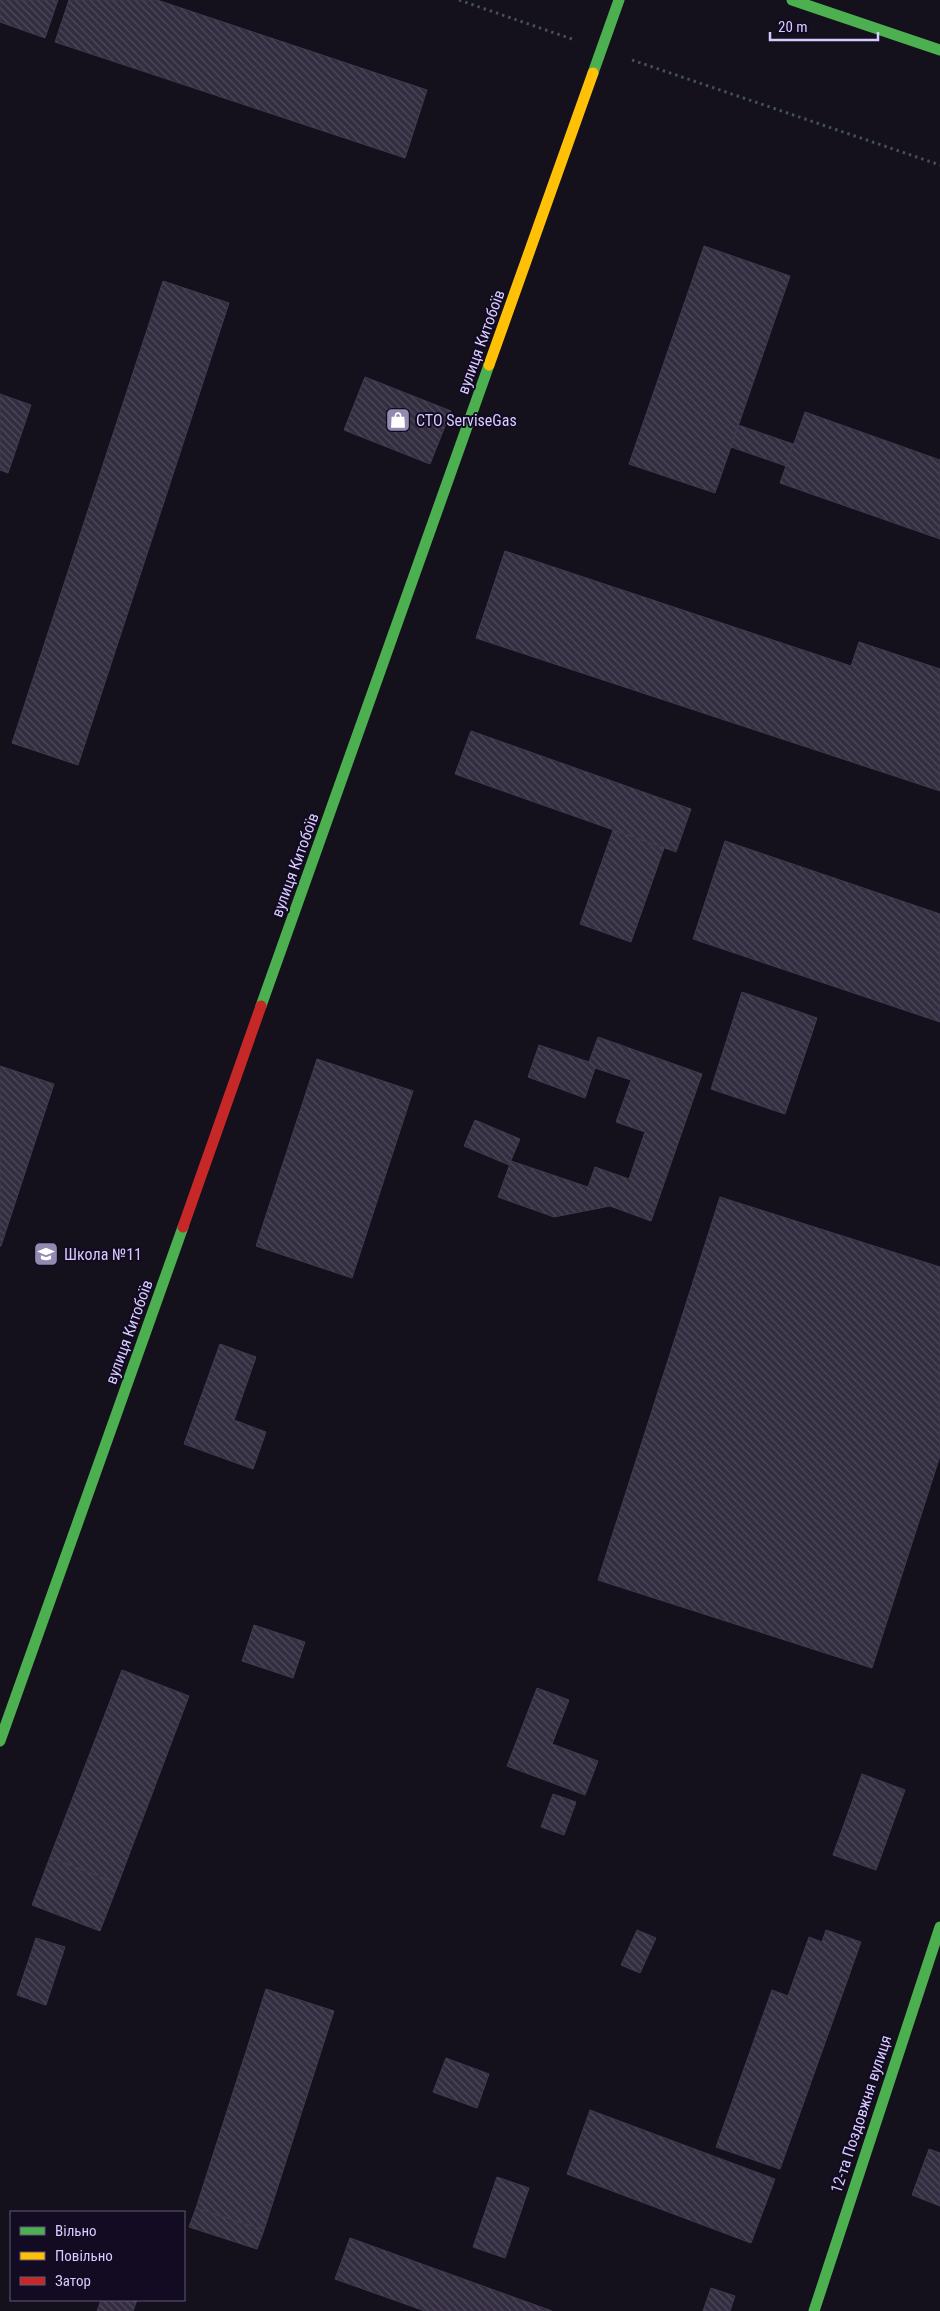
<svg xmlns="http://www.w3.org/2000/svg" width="940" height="2311" viewBox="0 0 940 2311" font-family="'Roboto Condensed',sans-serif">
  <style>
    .building { fill: url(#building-back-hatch); stroke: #413951 }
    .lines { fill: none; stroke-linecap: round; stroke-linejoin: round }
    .path { stroke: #434e5f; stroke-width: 3; stroke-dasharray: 2.5 4; stroke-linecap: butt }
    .fast { stroke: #4caf50; stroke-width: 11 }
    .slow { stroke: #ffc107; stroke-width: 11 }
    .jam { stroke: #c62828; stroke-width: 11 }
    .labels { text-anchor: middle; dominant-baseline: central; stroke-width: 4; stroke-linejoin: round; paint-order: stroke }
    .street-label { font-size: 16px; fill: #d8cbff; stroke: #120b21 }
    .poi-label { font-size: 16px; fill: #d8cbff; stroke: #120b21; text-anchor: start }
  </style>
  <defs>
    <pattern id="building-back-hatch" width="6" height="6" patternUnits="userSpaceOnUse" patternTransform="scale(1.25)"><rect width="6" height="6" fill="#322d3f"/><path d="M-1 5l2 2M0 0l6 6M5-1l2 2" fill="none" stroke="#4f4a5c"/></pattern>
  </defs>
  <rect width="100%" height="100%" fill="#14101c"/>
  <!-- building -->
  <path class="building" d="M0 0H58L45 38 0 22Z
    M69 0H157L427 90 405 158 55 42Z
    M704 246 790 276 715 493 629 464Z
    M163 281 229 303 78 765 12 743Z
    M365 377 451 411 430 464 344 430Z
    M0 394 31 405 8 473 0 470Z
    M805 412 940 460V539L780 483Z
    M738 425 793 444 786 466 731 447Z
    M505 551 851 666 859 642 940 669V791L476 638Z
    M471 731 691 809 676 852 455 774Z
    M613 830 664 848 631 942 580 924Z
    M725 841 940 914V1022L693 939Z
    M742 992 817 1018 785 1114 711 1089Z
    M598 1037 702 1074 651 1221 610 1206 554 1217 498 1197 511 1161 588 1187 595 1167 629 1179 645 1132 616 1122 631 1080 595 1068 585 1098 528 1077 539 1045 589 1062Z
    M317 1059 413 1091 352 1278 256 1246Z
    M0 1066 54 1084 1 1246H0Z
    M475 1120 520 1139 509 1165 464 1146Z
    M720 1197 940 1267V1456L872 1668 598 1580Z
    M220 1344 256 1357 234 1420 266 1432 253 1469 184 1444Z
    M254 1625 305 1642 293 1678 242 1661Z
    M122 1670 189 1696 118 1884 50 1857Z
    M537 1688 569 1700 552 1744 598 1761 585 1795 507 1766Z
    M862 1774 905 1790 876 1870 833 1855Z
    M553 1794 576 1802 564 1835 541 1827Z
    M50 1857 118 1884 100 1931 32 1905Z
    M637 1930 656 1938 640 1973 621 1965Z
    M826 1930 861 1942 780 2169 716 2147 772 1990 788 1996 809 1937 822 1942Z
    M36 1938 65 1947 46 2005 17 1995Z
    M266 1989 334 2011 264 2230 196 2208Z
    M446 2058 489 2074 477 2108 433 2092Z
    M590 2110 775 2179 751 2243 567 2174Z
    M929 2149 940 2153V2206L912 2195Z
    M497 2177 529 2188 505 2258 473 2247Z
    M196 2208 264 2230 257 2249 189 2227Z
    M350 2238 552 2311H425L335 2279Z
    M711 2288 735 2296 730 2311H703Z
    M101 2300H137L133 2311H97Z"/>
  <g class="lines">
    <!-- path -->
    <path class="path" d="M459 0 572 39
      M632 60 940 165"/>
    <!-- fast -->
    <path class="fast" d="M792 0 940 50
      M593 73 619 0
      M261 1006 489 365
      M0 1741 183 1227
      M814 2311 940 1927"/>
    <!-- slow -->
    <path class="slow" d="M489 365 593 73"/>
    <!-- jam -->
    <path class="jam" d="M183 1227 261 1006"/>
  </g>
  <!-- icons -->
  <defs>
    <symbol id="shop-square" viewBox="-11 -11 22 22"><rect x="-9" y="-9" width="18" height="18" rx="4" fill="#938ab0" stroke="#120b21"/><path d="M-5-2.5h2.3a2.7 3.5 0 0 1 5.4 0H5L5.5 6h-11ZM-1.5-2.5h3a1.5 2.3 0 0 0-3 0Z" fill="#fff"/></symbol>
    <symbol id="school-square" viewBox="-11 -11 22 22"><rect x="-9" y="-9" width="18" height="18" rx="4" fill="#938ab0" stroke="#120b21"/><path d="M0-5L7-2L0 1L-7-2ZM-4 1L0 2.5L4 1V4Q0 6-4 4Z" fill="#fff"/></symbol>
  </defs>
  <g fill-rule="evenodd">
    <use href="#shop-square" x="384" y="406" width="28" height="28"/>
    <use href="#school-square" x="32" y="1240" width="28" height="28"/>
  </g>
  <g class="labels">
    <!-- street labels -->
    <g class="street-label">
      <text transform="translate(481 342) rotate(-70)">вулиця Китобоїв</text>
      <text transform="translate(295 865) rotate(-70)">вулиця Китобоїв</text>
      <text transform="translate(129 1332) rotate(-70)">вулиця Китобоїв</text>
      <text transform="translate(861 2114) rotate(-72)">12-та Поздовжня вулиця</text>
    </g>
    <!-- poi labels -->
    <g class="poi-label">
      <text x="416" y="420">СТО ServiseGas</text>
      <text x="64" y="1254">Школа №11</text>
    </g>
  </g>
  <!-- legend -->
  <rect x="10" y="2211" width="175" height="90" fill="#120b21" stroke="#61587a"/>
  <rect x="20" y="2227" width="25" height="8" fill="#4caf50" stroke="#61587a"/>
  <text x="55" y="2236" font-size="15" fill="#d8cbff">Вільно</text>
  <rect x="20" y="2252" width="25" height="8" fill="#ffc107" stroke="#61587a"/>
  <text x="55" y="2261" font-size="15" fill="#d8cbff">Повільно</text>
  <rect x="20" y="2277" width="25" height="8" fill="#c62828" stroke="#61587a"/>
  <text x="55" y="2286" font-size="15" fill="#d8cbff">Затор</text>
  <!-- scale -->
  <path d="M770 32v8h108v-8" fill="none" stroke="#d8cbff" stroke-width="2.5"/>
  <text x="778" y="32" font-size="15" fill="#d8cbff" stroke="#120b21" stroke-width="4" paint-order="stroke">20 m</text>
</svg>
